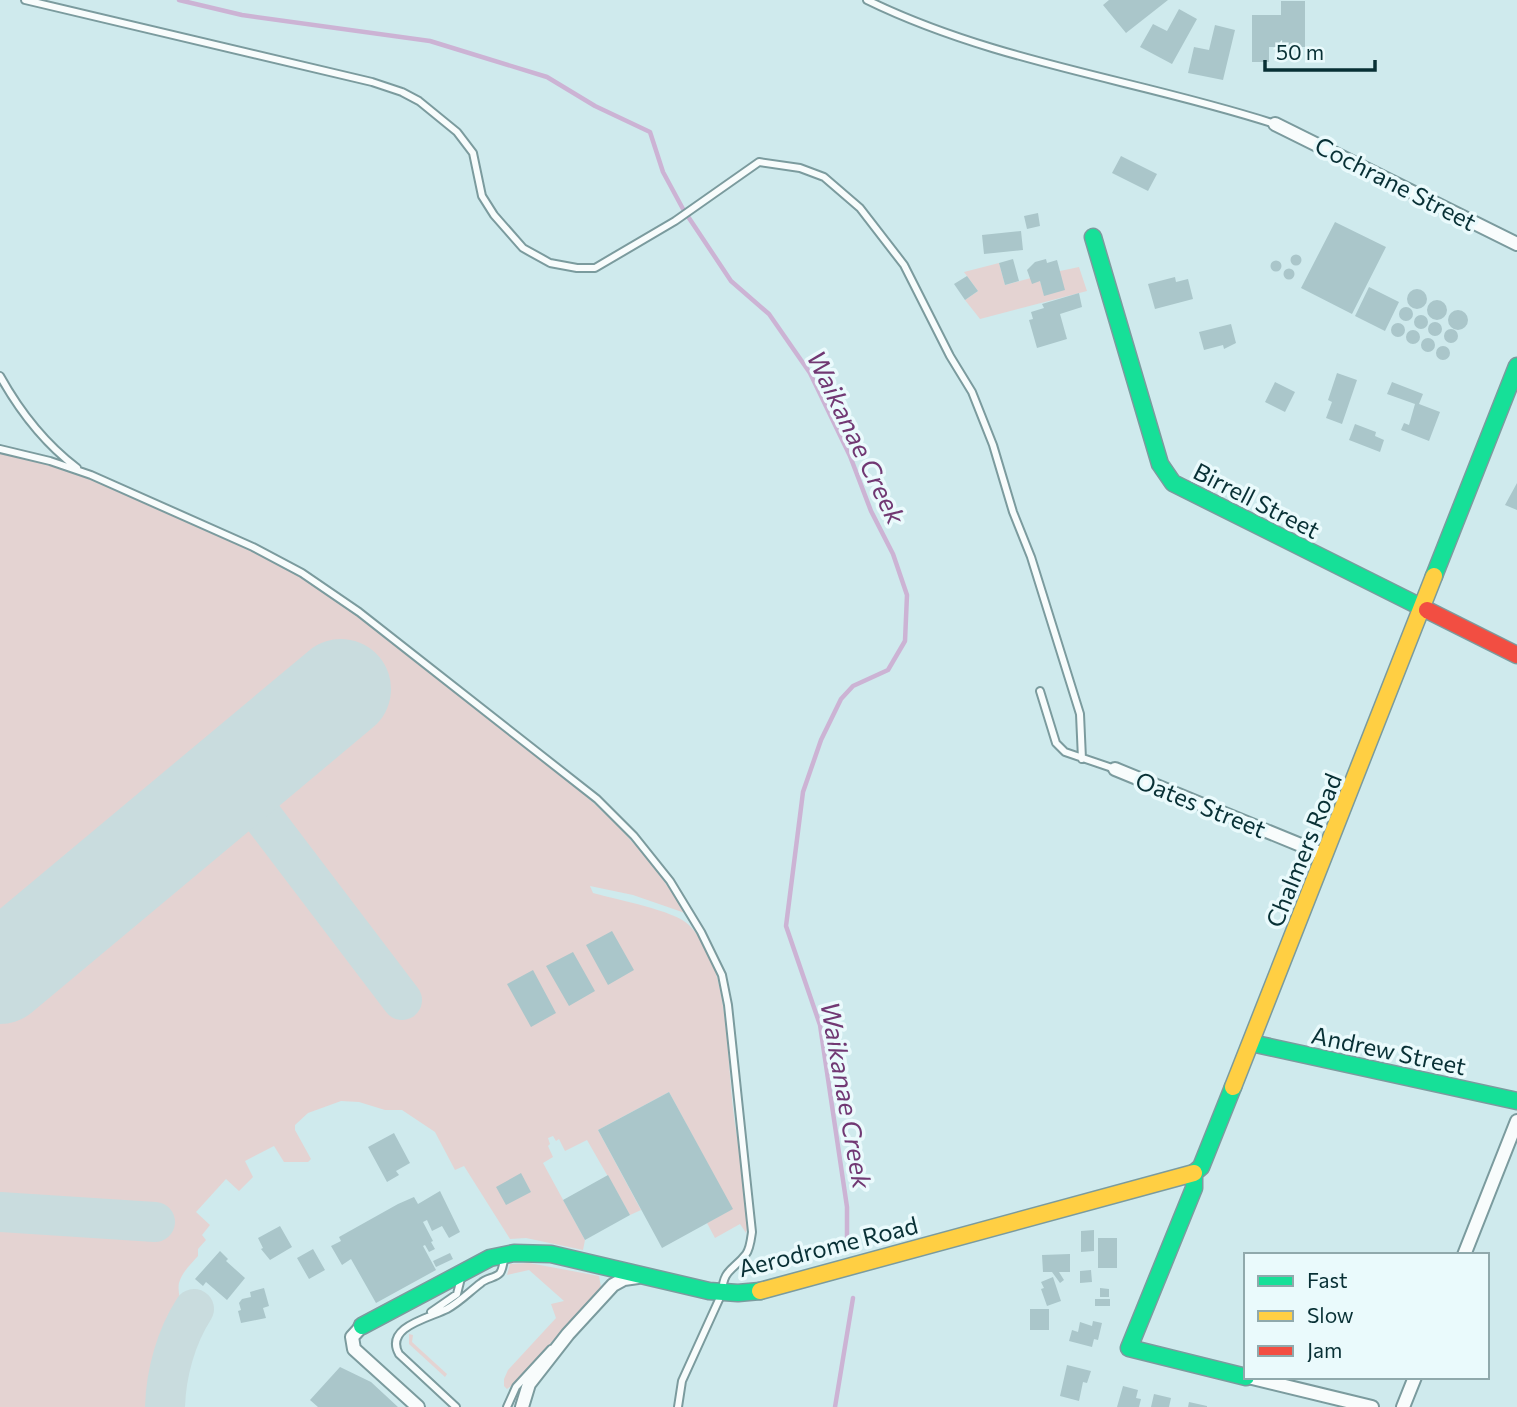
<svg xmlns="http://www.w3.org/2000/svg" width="1517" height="1407" viewBox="0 0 1517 1407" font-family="Commissioner,sans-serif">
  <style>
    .green { fill: #e4d3d2 }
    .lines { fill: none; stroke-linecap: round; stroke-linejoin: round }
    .stream { stroke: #ccb3d4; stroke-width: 4.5 }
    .taxiway { stroke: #c9dcde; stroke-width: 40 }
    .runway { stroke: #c9dcde; stroke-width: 100 }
    .building { fill: #aac6ca }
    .lane-casing { stroke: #7b9b9e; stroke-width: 10 }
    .street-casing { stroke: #7b9b9e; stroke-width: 16 }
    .fast-casing { stroke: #7b9b9e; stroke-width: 19 }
    .slow-casing { stroke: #7b9b9e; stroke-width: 19 }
    .jam-casing { stroke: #7b9b9e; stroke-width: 19 }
    .lane { stroke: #f8fcfc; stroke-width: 6 }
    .street { stroke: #f8fcfc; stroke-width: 12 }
    .fast { stroke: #16e098; stroke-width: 16 }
    .slow { stroke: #ffcf43; stroke-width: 16 }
    .jam { stroke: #f24e42; stroke-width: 16 }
    .labels { text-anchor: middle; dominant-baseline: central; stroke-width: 7; stroke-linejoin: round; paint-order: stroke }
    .street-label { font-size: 24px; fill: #083035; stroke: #eafafc }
    .water-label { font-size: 26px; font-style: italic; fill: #713873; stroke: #eafafc }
  </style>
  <rect width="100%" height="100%" fill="#cfeaed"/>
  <!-- green -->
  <path class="green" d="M999 263 1005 285 1031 278 1040 281 1044 295 1060 271 1079 267 1087 291 980 319 965 300 978 291 964 272Z
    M0 451 13 453 90 478 243 547 300 576 359 617 579 790C621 826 656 865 685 913L633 895 590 886 593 893C617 900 674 910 689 925 702 938 712 960 717 977 729 1023 728 1070 734 1116 737 1144 753 1209 746 1233L740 1224 715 1238 707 1223 732 1209 669 1092 598 1130 641 1210 630 1215 587 1140 565 1151 559 1139 556 1141 553 1136 548 1138 550 1144 548 1146 553 1157 543 1163 585 1240 583 1250 526 1238 510 1239 464 1166 455 1170 435 1132 402 1110H385L359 1102 341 1101 308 1113 295 1125V1130L311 1159 308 1162H284L274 1146 245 1161 253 1177 239 1191 226 1179 196 1212 210 1225 202 1235 206 1240 198 1249V1256C191 1264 182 1272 179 1283 177 1293 182 1301 181 1310 178 1343 156 1373 161 1407H0Z
    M529 1263 599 1276 601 1287 514 1384 507 1389 504 1386V1379L508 1370 556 1318 551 1304 564 1301 529 1270 507 1275 510 1264Z
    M409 1334 413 1335 412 1342 447 1374 445 1377 409 1344Z"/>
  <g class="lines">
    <!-- stream -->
    <path class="stream" d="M179 0 242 15 430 41 547 77 595 106 650 132 663 172 683 209 731 281 769 314 810 373 850 456 871 511 893 554 907 595 905 641 888 670 853 686 841 699 821 740 803 792 786 926 820 1025 847 1207V1247
      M835 1407 853 1298"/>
    <!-- taxiway -->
    <path class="taxiway" d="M234 779 402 1000
      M0 1212 155 1222
      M165 1407C166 1373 176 1337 194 1309"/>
    <!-- runway -->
    <path class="runway" d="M0 974 341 689"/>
  </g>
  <!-- building -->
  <path class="building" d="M1109 0H1168L1126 33 1103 5Z
    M1281 1H1305V47H1269V62H1252V15H1281Z
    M1179 9 1197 19 1172 64 1140 47 1153 24 1167 31Z
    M1215 25 1235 30 1223 80 1188 73 1194 47 1209 50Z
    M1121 156 1157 174 1148 191 1112 173Z
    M1038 213 1040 226 1027 229 1024 216Z
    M1335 222 1386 247 1352 314 1301 288Z
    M1021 231 1023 250 984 254 982 235Z
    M1290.5 260a5.5 5.5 0 1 1 11 0a5.5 5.5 0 1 1-11 0Z
    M1013 259 1019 281 1005 285 999 263Z
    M1046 259 1047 263 1057 260 1065 290 1044 296 1040 281 1032 284 1027 270 1035 262Z
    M1270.5 266a5.5 5.5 0 1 1 11 0a5.5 5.5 0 1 1-11 0Z
    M1283.5 274a5.5 5.5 0 1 1 11 0a5.5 5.5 0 1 1-11 0Z
    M967 276 978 291 965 300 954 284Z
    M1175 277 1176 282 1188 279 1193 299 1155 309 1148 284Z
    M1369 287 1399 302 1385 331 1355 316Z
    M1407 299a10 10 0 1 1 20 0a10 10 0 1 1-20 0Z
    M1079 293 1082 307 1060 314 1067 339 1037 348 1029 320 1033 319 1031 312 1044 308 1042 304Z
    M1427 310a10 10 0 1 1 20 0a10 10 0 1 1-20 0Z
    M1399 314a7 7 0 1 1 14 0a7 7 0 1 1-14 0Z
    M1448 320a10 10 0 1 1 20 0a10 10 0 1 1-20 0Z
    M1414 322a7 7 0 1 1 14 0a7 7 0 1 1-14 0Z
    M1428 329a7 7 0 1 1 14 0a7 7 0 1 1-14 0Z
    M1391 330a7 7 0 1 1 14 0a7 7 0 1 1-14 0Z
    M1231 324 1236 343 1224 349 1223 345 1204 350 1199 332Z
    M1444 336a7 7 0 1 1 14 0a7 7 0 1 1-14 0Z
    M1406 337a7 7 0 1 1 14 0a7 7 0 1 1-14 0Z
    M1421 345a7 7 0 1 1 14 0a7 7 0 1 1-14 0Z
    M1436 353a7 7 0 1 1 14 0a7 7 0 1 1-14 0Z
    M1337 373 1357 380 1342 424 1326 418 1332 402 1328 400Z
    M1275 382 1295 392 1285 412 1265 402Z
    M1392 382 1423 394 1419 404 1440 412 1429 441 1401 430 1404 423 1409 425 1415 404 1387 394Z
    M1355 424 1376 432 1375 436 1384 440 1380 452 1349 440Z
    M1517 483V510L1505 505Z
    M612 931 634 970 608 985 586 945Z
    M573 952 595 991 569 1006 546 966Z
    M533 970 556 1013 531 1027 507 984Z
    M669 1092 733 1209 662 1248 598 1130Z
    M394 1133 410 1163 396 1171 399 1175 387 1182 368 1147Z
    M521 1173 531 1192 506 1205 496 1187Z
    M608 1175 630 1215 585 1240 563 1200Z
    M440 1191 460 1232 449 1238 442 1226 432 1231 427 1220 423 1222 433 1241 431 1242 435 1249 429 1252 425 1245 423 1246 436 1270 376 1303 351 1259 342 1265 331 1246 341 1241 339 1237 398 1204 414 1197 418 1204Z
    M280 1226 292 1247 270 1260 261 1249 263 1248 258 1238Z
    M1094 1230V1251L1081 1252V1231Z
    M1098 1238H1117V1268H1098Z
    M313 1249 325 1270 309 1279 297 1258Z
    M220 1251 228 1259 226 1261 245 1278 227 1300 206 1282 203 1286 195 1279Z
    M450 1253 453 1259 436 1267 433 1261Z
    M1070 1254V1272H1059L1064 1280 1060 1283 1052 1272H1043L1042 1255Z
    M1091 1270 1092 1282 1080 1283V1271Z
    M1053 1277 1061 1301 1047 1306 1041 1289 1044 1288 1041 1282Z
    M264 1288 269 1306 263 1308 266 1318 241 1323 238 1311 241 1310 239 1303 242 1299 251 1297 250 1292Z
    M1100 1288 1109 1289V1297H1100Z
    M1095 1299H1110V1306H1095Z
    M1030 1309H1049V1330H1030Z
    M1093 1321 1102 1323 1098 1340 1094 1339 1092 1347 1069 1341 1072 1330 1078 1332 1080 1322 1092 1326Z
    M1067 1365 1091 1371 1087 1383 1083 1382 1079 1401 1060 1396Z
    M340 1367 371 1382 398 1407H318L310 1400Z
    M1123 1386 1138 1390 1136 1398 1141 1399 1139 1407H1117Z
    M1154 1394 1171 1398 1169 1407H1151Z
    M1189 1402 1207 1406V1407H1188Z"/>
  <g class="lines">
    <defs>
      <path id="lane" d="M25 0 372 82 402 92 419 101 457 132 473 153 482 196 494 215 523 248 550 263 577 268H595L675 221 759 162 800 168 824 177 860 208 904 265 950 356 972 392 993 445 1013 512 1031 557 1080 714 1082 759
        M867 0C996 63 1140 80 1275 124
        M0 376C20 412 44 443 77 468
        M0 449 50 461 91 475 253 547 302 573 359 612 597 799 634 836 670 881 701 932 722 975 728 1005 752 1232C751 1239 750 1249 746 1254 733 1271 723 1269 722 1293L682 1381 678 1407
        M1040 691 1056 743 1065 752 1115 769
        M431 1312 457 1294 461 1278
        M456 1407 399 1354C384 1327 429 1318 447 1309 460 1302 469 1292 481 1283 486 1278 496 1278 500 1273 503 1269 503 1262 505 1257
        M507 1407 516 1387 551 1349"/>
      <path id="street" d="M1275 124 1517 244
        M1115 769 1325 855
        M1464 1255 1517 1121
        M362 1326 352 1337 354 1349 418 1407
        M1248 1377 1372 1407
        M522 1407 529 1384 568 1334 613 1285 624 1279 638 1277
        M1403 1407 1415 1377"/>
      <path id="fast" d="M1093 237 1160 464 1173 483 1427 610
        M1434 576 1517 366
        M1251 1043 1517 1101
        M1233 1087 1201 1167 1194 1173V1188L1129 1348 1246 1377
        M362 1326 490 1258 514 1253 551 1254 709 1291 738 1293 760 1291"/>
      <path id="slow" d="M1233 1087 1434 576
        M760 1291 1194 1173"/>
      <path id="jam" d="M1427 610 1517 655"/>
    </defs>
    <!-- lane casing -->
    <use href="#lane" class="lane-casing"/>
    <!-- street casing -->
    <use href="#street" class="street-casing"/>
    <!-- fast casing -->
    <use href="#fast" class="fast-casing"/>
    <!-- slow casing -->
    <use href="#slow" class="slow-casing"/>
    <!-- jam casing -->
    <use href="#jam" class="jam-casing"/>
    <!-- lane -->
    <use href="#lane" class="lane"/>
    <!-- street -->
    <use href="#street" class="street"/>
    <!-- fast -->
    <use href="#fast" class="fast"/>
    <!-- slow -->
    <use href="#slow" class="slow"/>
    <!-- jam -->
    <use href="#jam" class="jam"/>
  </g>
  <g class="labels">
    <!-- street labels -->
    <g class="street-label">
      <text transform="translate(1396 183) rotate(27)">Cochrane Street</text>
      <text transform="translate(1257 500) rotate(27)">Birrell Street</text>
      <text transform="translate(1201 804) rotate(22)">Oates Street</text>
      <text transform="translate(1303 850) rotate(-68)">Chalmers Road</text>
      <text transform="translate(1389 1050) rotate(12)">Andrew Street</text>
      <text transform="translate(828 1246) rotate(-14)">Aerodrome Road</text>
    </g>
    <!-- water labels -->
    <g class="water-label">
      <text transform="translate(857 437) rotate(64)">Waikanae Creek</text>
      <text transform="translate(847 1095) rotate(80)">Waikanae Creek</text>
    </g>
  </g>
  <!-- legend -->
  <rect x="1244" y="1253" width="245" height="126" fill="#eafafc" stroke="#90a9ac" stroke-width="2"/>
  <rect x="1258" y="1276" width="35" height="10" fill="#16e098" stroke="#90a9ac" stroke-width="2"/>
  <text x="1307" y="1288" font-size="21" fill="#083035">Fast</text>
  <rect x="1258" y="1311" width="35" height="10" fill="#ffcf43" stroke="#90a9ac" stroke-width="2"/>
  <text x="1307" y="1323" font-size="21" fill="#083035">Slow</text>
  <rect x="1258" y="1346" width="35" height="10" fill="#f24e42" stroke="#90a9ac" stroke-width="2"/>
  <text x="1307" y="1358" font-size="21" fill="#083035">Jam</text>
  <!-- scale -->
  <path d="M1265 60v10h110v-10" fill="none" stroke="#083035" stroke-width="3.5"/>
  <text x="1276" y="60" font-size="21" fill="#083035" stroke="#eafafc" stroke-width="5" paint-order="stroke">50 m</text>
</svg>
